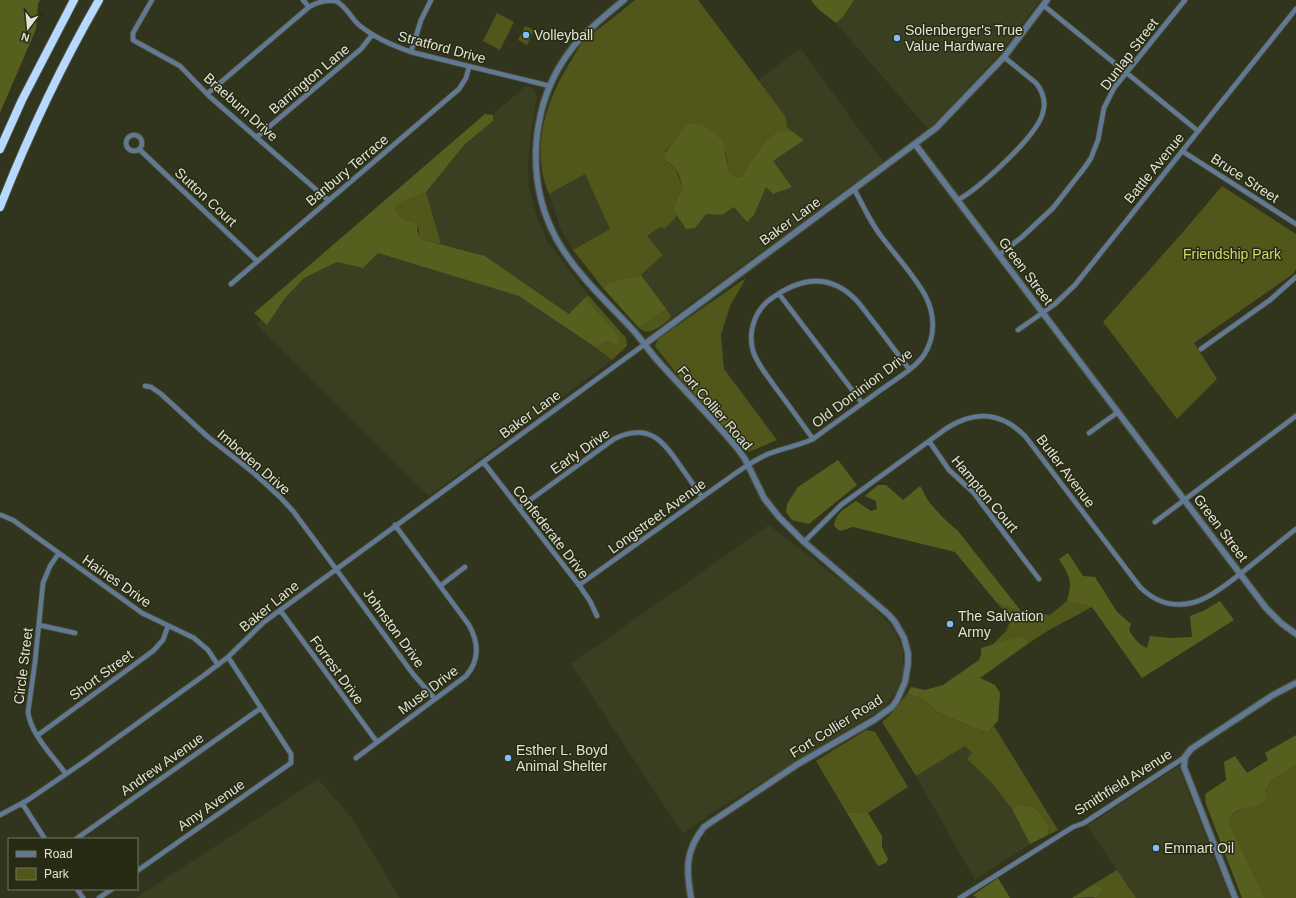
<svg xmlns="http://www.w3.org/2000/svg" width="1296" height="898" viewBox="0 0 1296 898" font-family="Arial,sans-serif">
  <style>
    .built { fill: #3b3f21 }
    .green { fill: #51571b }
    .forest { fill: #575f1f }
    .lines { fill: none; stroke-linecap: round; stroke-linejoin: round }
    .minor-casing { stroke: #4d513b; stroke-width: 6 }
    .tertiary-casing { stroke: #4d513b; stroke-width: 8 }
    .motorway-casing { stroke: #4d513b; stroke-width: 10 }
    .minor { stroke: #617993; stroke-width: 4.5 }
    .tertiary { stroke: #617993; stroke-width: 5.5 }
    .motorway { stroke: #b5d9ff; stroke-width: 8 }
    .poi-dot { fill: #81bdfa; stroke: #282b14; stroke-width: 1.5 }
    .labels { text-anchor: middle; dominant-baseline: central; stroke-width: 3; stroke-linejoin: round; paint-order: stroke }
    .poi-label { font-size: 14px; fill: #e0e3d5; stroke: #282b14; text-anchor: start }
    .street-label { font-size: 14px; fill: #e0e3d5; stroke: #282b14 }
    .park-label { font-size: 14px; fill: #cfdd6d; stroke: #282b14 }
  </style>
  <rect width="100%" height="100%" fill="#31351e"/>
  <!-- built -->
  <path class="built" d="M854 0H1040L1000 53 941 117 928 129 836 23 843 17Z
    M800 48 883 162 672 317 641 275 663 255 647 236 660 227 665 229 677 216 686 229 706 214 722 215 734 207 754 215 766 186H792L773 161 804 140 787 127 786 117 759 80Z
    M526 86 534 89 537 97 531 132 528 163 529 188 537 217 547 241 588 295 570 314 485 256 441 244 426 192 465 144 493 121V114Z
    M585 174 611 229 573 250 561 230 549 194Z
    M377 253 519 296 612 360 429 496 256 324 304 278 337 262 363 268Z
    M769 525 865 599 892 627 902 647 904 669 900 686 885 707 710 814 683 834 571 664Z
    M965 746 972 753 967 759 990 781 1012 809 1030 844 975 880 916 776Z
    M1178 766 1230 898H1136L1087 826Z
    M318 779 352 818 400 898H136Z"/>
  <!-- green -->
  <path class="green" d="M635 0H698L786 117 787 127 793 132 786 131 767 139 758 153 750 162 742 176 736 177 729 172 726 153 675 140 672 146 665 151 667 162 676 169 683 190 677 198 673 210 677 216 665 229 660 227 647 236 663 255 641 275 609 282 603 288 573 250 610 229 585 174 549 194C530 150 546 99 571 61 575 54 579 46 585 40 589 35 596 31 601 27 613 18 624 9 635 0Z
    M497 13 514 22 500 50 483 41Z
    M525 26 534 30 527 45 518 40Z
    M1222 186 1296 234V269L1293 274 1194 343 1217 379 1177 419 1103 322 1183 232Z
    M426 192 441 244 424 240 419 236 418 224C408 220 397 219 395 207L398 203Z
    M746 278 730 306 721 335 724 369 777 440 749 452 736 438 738 439V432L727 423 686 375H680V378L655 346 658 339Z
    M588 295 626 338 627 346 612 360 596 348 602 343 621 341 618 334 585 298Z
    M667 310 672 317C662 324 651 338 639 328L655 316Z
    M1067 601 1092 607 1049 630 1029 643 1026 638 992 645 1006 631 1009 624 1008 615 997 603 1021 611 1050 615Z
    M907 694 923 699 937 712 975 728 988 732 994 726 1058 830 1048 835 1049 827 1037 809 1020 804 1012 809 990 781 967 759 972 753 965 746 916 776 882 722 890 715Z
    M866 730 875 732 908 787 868 813H847L816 761Z
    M1296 765V898H1265L1231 827 1229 818C1237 809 1246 807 1257 805L1272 780Z
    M1117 870 1136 898H1094L1101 886 1094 884Z"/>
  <!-- forest -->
  <path class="forest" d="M0 0H40L38 4 36 29 0 113Z
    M811 0H854L843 17 836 23 818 9Z
    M485 114 493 115V121L465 144 426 192 399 203 395 207C397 219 408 220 418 224L417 230 419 236 424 240 485 256 569 314 585 298 618 334 621 341 618 344 610 342 602 343 596 348 519 296 378 253 363 268 337 262 304 278 285 298 267 325 254 313Z
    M689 124H700L712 131 723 142 729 172 736 177 742 176 750 162 758 153 767 139 777 133 786 131 793 132 804 140 773 161 792 187 773 194 766 187 754 215 747 222 734 207 722 215 706 214 695 228 686 229 673 210 677 198 683 190C681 184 680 173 675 168 671 164 667 163 664 157 665 151 667 151 671 146 678 138 678 131 689 124Z
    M641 275 667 310 655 316 639 328 603 288 609 282Z
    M680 375H686L727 423 738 432 741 436 738 439 733 436 680 378Z
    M838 460 857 485 809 524 792 520 786 512 787 504 798 487Z
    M878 485H886L903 500 920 486C924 491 925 497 929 502 938 513 947 522 958 531L1021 611 997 603 955 552 853 527 840 531 834 526C835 513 846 508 856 501L871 511 877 509 876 501 865 496Z
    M1068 553 1083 576 1095 577 1117 612 1131 624 1129 630C1134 638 1138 644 1147 648L1150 636 1172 638 1192 637 1190 616 1203 611 1220 601 1234 620 1142 678 1092 607 1067 601C1073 580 1070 577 1059 559Z
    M1018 637 1026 638 1029 643 980 678 995 685 1000 693 998 721 988 732 975 728 937 712 923 699 907 694 911 687 925 690 943 685 979 660 981 655V648Z
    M1296 735V765L1272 780 1265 791 1266 800C1263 802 1260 804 1257 805 1245 809 1238 807 1229 818L1231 827 1265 898H1242L1206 804 1205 794 1226 780 1224 762 1235 756 1247 773 1268 760 1265 753Z
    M1020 804 1037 809 1049 827 1048 835 1030 844 1012 809Z
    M847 813H868L882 836V847L888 859 886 863 878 866Z
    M998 878 1010 898H977L973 895Z
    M1094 884 1101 886 1102 889 1096 897 1072 898Z"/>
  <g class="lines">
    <defs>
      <path id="minor" d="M152 0 133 33V40L180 66 209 96 328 200
        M303 0 309 7
        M1043 5 1198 131
        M411 52 421 20 431 0
        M207 94 309 7C317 2 327 0 336 1 346 6 351 18 359 25 375 38 392 45 411 52L550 86
        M126 143a8 8 0 1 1 16 0a8 8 0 1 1-16 0Z
        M257 137 361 49 372 35
        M140 150 257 261
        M1182 151 1296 224
        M958 200C979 188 1038 136 1043 112 1046 102 1043 92 1036 83L1004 57
        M999 255 1022 237 1053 208 1085 167 1091 158 1098 140 1104 108 1114 88 1185 0
        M231 284 459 89 466 78 469 67
        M779 294 862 403
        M1018 330 1055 304 1075 285 1296 9
        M1201 349 1270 300 1296 277
        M145 386 151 387 161 394 208 437 255 474 280 497 293 511 336 569 413 674 435 699
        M1089 433 1118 412
        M813 439C800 421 788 404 775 387 767 375 757 364 753 351 748 333 754 313 768 301 798 278 829 271 857 301 864 309 870 318 876 325 887 340 898 354 909 369
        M929 441 949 470 973 492 1039 579
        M484 463 579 585 590 601 597 616
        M519 508 614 439C648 422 663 440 681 467 688 477 695 487 702 497
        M1 515 13 520 142 613 194 638 208 650 218 665
        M1155 522 1296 416
        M804 542 841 505 947 428C976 410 1001 412 1025 436L1140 587C1155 602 1174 608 1195 602 1207 599 1217 591 1227 584 1251 566 1273 547 1296 529
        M59 553 50 566 43 583 35 662 28 712C31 735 53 756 66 774
        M579 585 736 473C746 466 757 459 768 454 783 448 798 446 813 439 836 422 859 406 882 389 896 379 914 369 924 355 936 336 935 314 925 295 913 274 896 256 881 236 870 222 863 205 854 189
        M440 586 465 567
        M280 610 377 742
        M39 625 75 633
        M38 735 153 651 163 640 168 626
        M356 758 466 676C480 660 479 643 469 625L395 525
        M22 803 45 839
        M0 815 28 800 85 761 203 676 228 657 264 622 645 344
        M76 839 261 708
        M137 871 291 763V754L228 657
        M77 889 83 898
        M99 898 112 889
        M960 898 1073 827 1084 823 1185 757"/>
      <path id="tertiary" d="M624 0C606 15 588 29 573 47 530 101 524 180 557 240 577 275 607 302 633 330 642 340 649 351 658 361 684 390 712 418 737 448L745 459 764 498 779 517 804 542 889 615 895 622 904 638 908 653V664L905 682 897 700 892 707 874 720 798 764 704 827C685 851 686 869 691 898
        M915 144 1266 608 1281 623 1296 634
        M645 344 936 128 1004 57 1047 0
        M1235 898 1184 767 1185 757 1191 749 1273 695 1296 683"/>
      <path id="motorway" d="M0 149 22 100 74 0
        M0 207C28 136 61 66 99 0"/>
    </defs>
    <!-- minor casing -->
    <use href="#minor" class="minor-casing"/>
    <!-- tertiary casing -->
    <use href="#tertiary" class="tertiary-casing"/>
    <!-- motorway casing -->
    <use href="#motorway" class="motorway-casing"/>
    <!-- minor -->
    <use href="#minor" class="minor"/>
    <!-- tertiary -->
    <use href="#tertiary" class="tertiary"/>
    <!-- motorway -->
    <use href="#motorway" class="motorway"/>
  </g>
  <!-- markers -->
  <g class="poi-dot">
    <circle cx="526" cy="35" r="4"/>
    <circle cx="897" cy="38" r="4"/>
    <circle cx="950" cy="624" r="4"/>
    <circle cx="508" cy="758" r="4"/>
    <circle cx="1156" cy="848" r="4"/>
  </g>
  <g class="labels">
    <!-- poi labels -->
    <g class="poi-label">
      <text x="905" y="30">Solenberger's True<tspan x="905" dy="16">Value Hardware</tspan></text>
      <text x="534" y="35">Volleyball</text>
      <text x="958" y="616">The Salvation<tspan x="958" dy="16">Army</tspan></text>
      <text x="516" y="750">Esther L. Boyd<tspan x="516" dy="16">Animal Shelter</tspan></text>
      <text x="1164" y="848">Emmart Oil</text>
    </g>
    <!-- street labels -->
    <g class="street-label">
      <text transform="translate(442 47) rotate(15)">Stratford Drive</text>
      <text transform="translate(1129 54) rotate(-53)">Dunlap Street</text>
      <text transform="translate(309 79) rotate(-40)">Barrington Lane</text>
      <text transform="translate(241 107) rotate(42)">Braeburn Drive</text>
      <text transform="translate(1154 168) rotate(-51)">Battle Avenue</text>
      <text transform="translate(347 170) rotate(-40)">Banbury Terrace</text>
      <text transform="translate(1245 178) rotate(33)">Bruce Street</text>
      <text transform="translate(206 197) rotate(43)">Sutton Court</text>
      <text transform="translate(790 221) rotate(-36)">Baker Lane</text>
      <text transform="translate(1026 271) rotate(53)">Green Street</text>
      <text transform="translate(862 388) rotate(-37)">Old Dominion Drive</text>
      <text transform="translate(715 408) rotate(49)">Fort Collier Road</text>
      <text transform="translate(530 414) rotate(-36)">Baker Lane</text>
      <text transform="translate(580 451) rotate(-35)">Early Drive</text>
      <text transform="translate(254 462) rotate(41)">Imboden Drive</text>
      <text transform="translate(1066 471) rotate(53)">Butler Avenue</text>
      <text transform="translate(985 494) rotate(50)">Hampton Court</text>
      <text transform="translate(657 516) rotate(-36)">Longstreet Avenue</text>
      <text transform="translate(1221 528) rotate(53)">Green Street</text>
      <text transform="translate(551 532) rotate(52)">Confederate Drive</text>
      <text transform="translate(117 581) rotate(35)">Haines Drive</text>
      <text transform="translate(269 606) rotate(-39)">Baker Lane</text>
      <text transform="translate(394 628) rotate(54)">Johnston Drive</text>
      <text transform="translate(23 666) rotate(-83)">Circle Street</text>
      <text transform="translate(337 670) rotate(54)">Forrest Drive</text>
      <text transform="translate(101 675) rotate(-36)">Short Street</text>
      <text transform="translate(428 690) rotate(-37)">Muse Drive</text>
      <text transform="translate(836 726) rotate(-32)">Fort Collier Road</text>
      <text transform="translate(162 764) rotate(-35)">Andrew Avenue</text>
      <text transform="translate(1123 782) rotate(-32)">Smithfield Avenue</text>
      <text transform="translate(211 805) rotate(-35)">Amy Avenue</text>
    </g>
    <!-- park labels -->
    <g class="park-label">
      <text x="1232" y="254">Friendship Park</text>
    </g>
  </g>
  <!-- legend -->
  <rect x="8" y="838" width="130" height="52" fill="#282b14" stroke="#727561"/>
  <rect x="16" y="851" width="20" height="6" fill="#617993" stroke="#727561"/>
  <text x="44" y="858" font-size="12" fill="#e0e3d5">Road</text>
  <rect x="16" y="868" width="20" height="12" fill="#51571b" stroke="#727561"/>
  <text x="44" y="878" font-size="12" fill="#e0e3d5">Park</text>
  <!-- north arrow -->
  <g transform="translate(28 28) rotate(196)" stroke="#282b14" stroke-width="3" paint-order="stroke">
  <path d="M0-3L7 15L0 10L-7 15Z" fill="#e0e3d5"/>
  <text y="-6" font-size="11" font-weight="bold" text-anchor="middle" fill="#e0e3d5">N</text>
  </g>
</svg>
